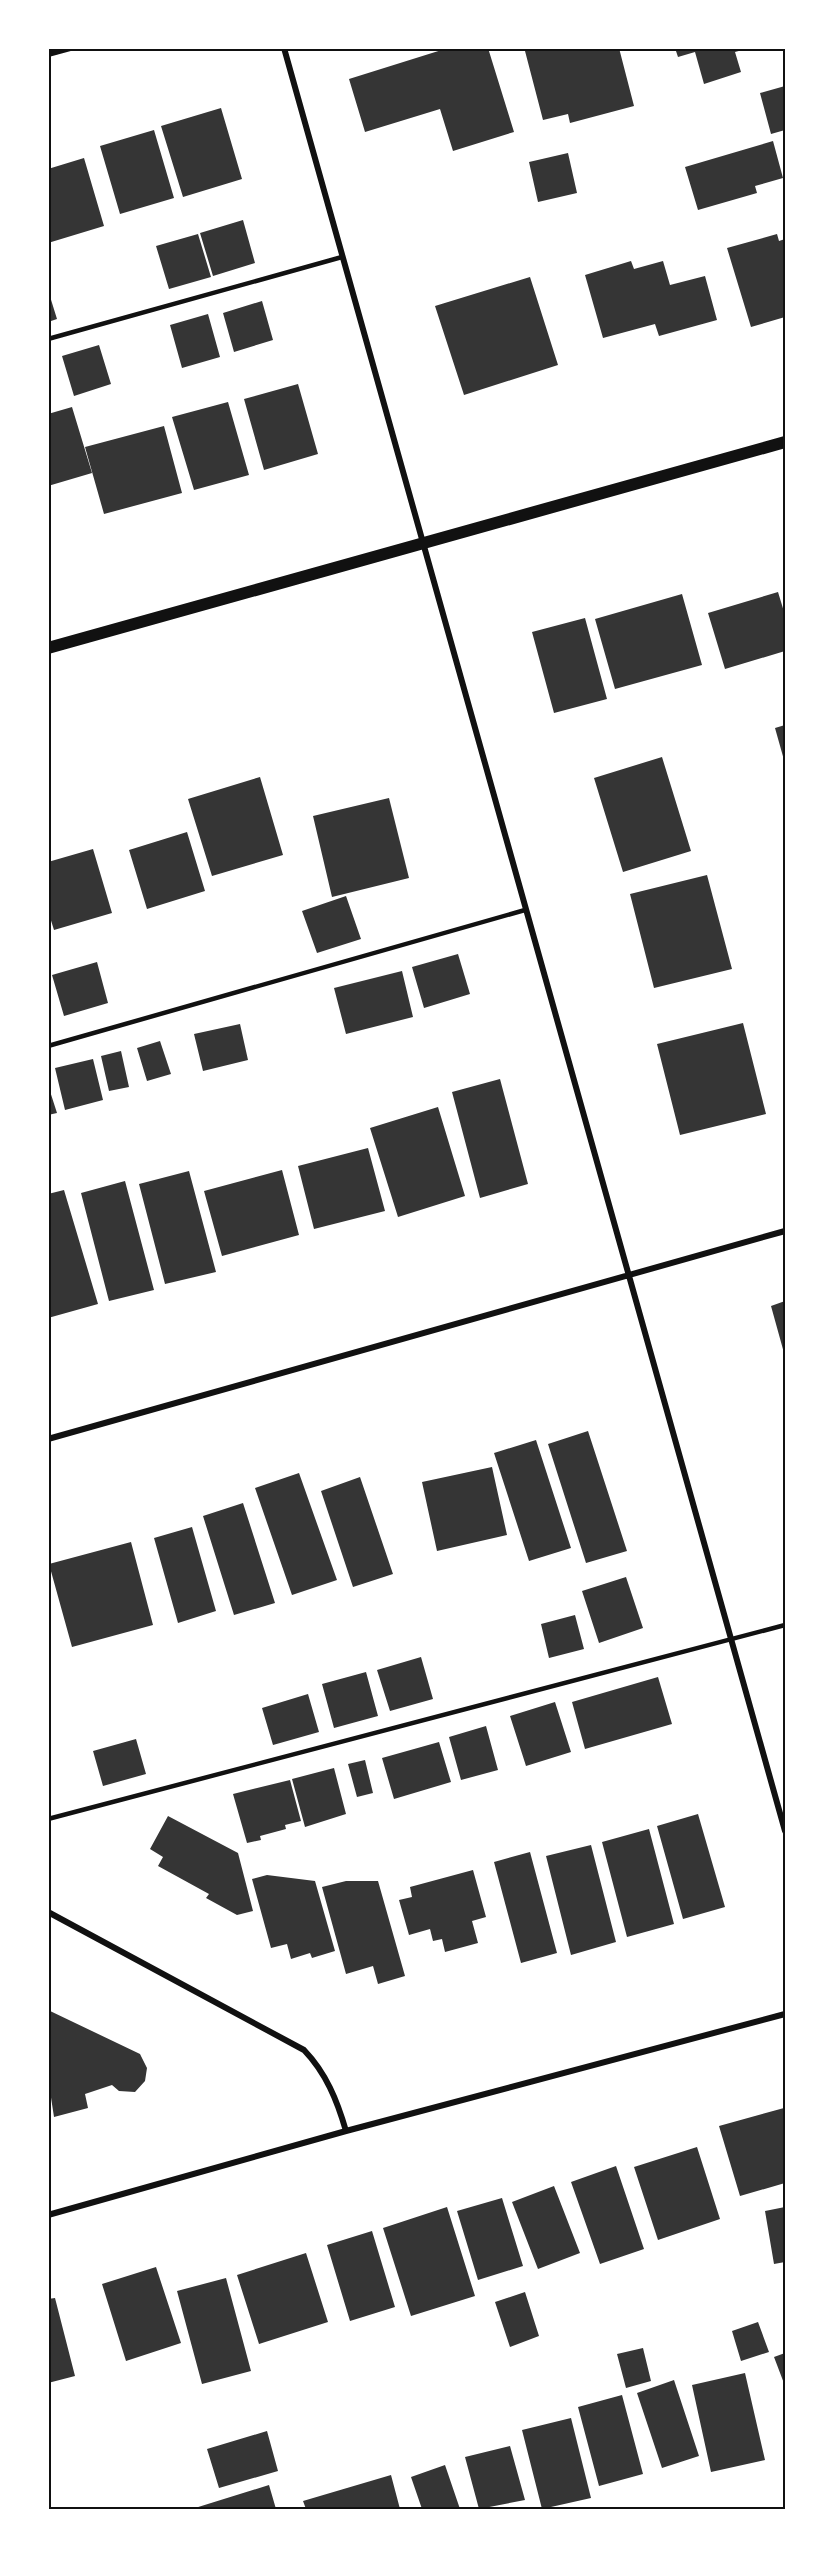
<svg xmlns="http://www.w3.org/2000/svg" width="833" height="2557" viewBox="0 0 833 2557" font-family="'IBM Plex Sans',sans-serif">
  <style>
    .building { fill: #353535 }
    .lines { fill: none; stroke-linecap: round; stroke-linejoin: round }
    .service { stroke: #111; stroke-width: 4.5 }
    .minor { stroke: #111; stroke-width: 6 }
    .secondary { stroke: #111; stroke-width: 12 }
    .neatline { fill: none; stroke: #111; stroke-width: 2 }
  </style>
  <rect width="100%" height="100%" fill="#fff"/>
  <!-- building -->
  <path class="building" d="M448 48H488L514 132 453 151 440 109 365 132 349 79Z
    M535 48H567V51L578 48H619L634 106 570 123 568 114 543 120 525 51Z
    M675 48H746V49L735 52 741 72 704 84 695 52 678 57Z
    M785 86V130L771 134 760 93Z
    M221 108 242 179 183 197 161 126Z
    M154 130 174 198 120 214 100 146Z
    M773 141 783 178 755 186 757 193 698 210 685 167Z
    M568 153 577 193 538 202 529 162Z
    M84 158 104 226 48 243V169Z
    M243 220 255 263 213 276 200 233Z
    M198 234 211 277 169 289 156 246Z
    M777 234 779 241 785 239V317L751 327 727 248Z
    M631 261 634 269 663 261 670 285 705 276 717 320 659 336 655 324 603 338 585 275Z
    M530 277 558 365 464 395 435 306Z
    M48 290 57 319 48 322Z
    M262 301 273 340 234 352 223 313Z
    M208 314 220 357 182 368 170 325Z
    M99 345 111 384 74 396 62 356Z
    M298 384 318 454 264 470 244 399Z
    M228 402 249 475 194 490 172 417Z
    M72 407 92 473 48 486V414Z
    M164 426 182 493 104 514 85 447Z
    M778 592 785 615V651L725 669 708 613Z
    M682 594 702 665 615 689 595 619Z
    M585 618 607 699 554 713 532 632Z
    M785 725V760H784L775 728Z
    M662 757 691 851 623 872 594 778Z
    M260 777 283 855 212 876 188 799Z
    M389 798 409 878 332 897 313 816Z
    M187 832 205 891 147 909 129 850Z
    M93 849 112 913 54 930 48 911V862Z
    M707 875 732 969 654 988 630 894Z
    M346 896 361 939 317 953 302 911Z
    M458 954 470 994 424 1008 412 967Z
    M97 962 108 1003 64 1016 52 975Z
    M402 971 413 1017 346 1034 334 988Z
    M743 1023 766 1114 680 1135 657 1044Z
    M240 1024 248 1060 203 1071 194 1034Z
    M160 1041 171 1074 147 1081 137 1048Z
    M121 1051 129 1087 109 1091 101 1056Z
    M93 1059 103 1100 65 1110 55 1068Z
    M500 1079 528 1184 480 1198 452 1092Z
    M48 1085 57 1113 48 1115Z
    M438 1107 465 1196 398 1217 370 1128Z
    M368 1148 385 1211 314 1229 298 1166Z
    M282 1170 299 1235 222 1256 204 1191Z
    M189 1171 216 1272 165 1284 139 1184Z
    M125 1181 154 1290 109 1301 81 1193Z
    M64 1190 98 1304 48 1318V1194Z
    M785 1301V1353H784L771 1306Z
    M588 1431 627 1551 586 1563 548 1444Z
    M536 1440 571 1548 529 1561 494 1453Z
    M492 1467 507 1535 437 1551 422 1482Z
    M299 1473 337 1580 292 1595 255 1488Z
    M360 1477 393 1574 353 1587 321 1491Z
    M243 1503 275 1603 234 1615 203 1516Z
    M192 1527 216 1611 178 1623 154 1538Z
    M131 1542 153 1625 72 1647 49 1564Z
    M626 1577 643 1628 599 1643 582 1591Z
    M575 1615 584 1649 549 1658 541 1624Z
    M421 1657 433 1699 390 1711 377 1670Z
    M366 1672 378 1716 334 1728 322 1684Z
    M658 1677 672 1724 585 1749 572 1702Z
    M308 1694 319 1732 273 1745 262 1708Z
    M555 1702 571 1752 526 1766 510 1716Z
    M486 1726 498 1770 461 1780 449 1737Z
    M136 1739 146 1774 103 1786 93 1751Z
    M439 1742 451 1782 394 1799 382 1758Z
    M365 1760 373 1793 357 1797 348 1764Z
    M334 1768 346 1814 305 1827 292 1779Z
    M290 1780 301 1821 285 1825 286 1829 260 1836 261 1840 247 1843 233 1794Z
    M698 1814 725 1907 683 1919 657 1826Z
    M168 1816 238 1853 253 1911 237 1915 206 1898 209 1894 158 1866 163 1857 150 1849Z
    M649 1829 674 1924 627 1937 602 1842Z
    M591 1845 616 1942 571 1955 546 1856Z
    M530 1852 557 1953 521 1963 494 1862Z
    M473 1870 486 1917 472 1921 478 1943 445 1952 442 1939 433 1941 430 1929 409 1935 399 1900 412 1897 410 1887Z
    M267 1875 315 1881 335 1951 312 1958 310 1953 291 1959 287 1944 271 1948 252 1879Z
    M346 1881H378L405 1976 378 1984 373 1966 346 1974 322 1887Z
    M48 2010 140 2054 147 2068 145 2081 135 2092 119 2091 112 2085 85 2094 88 2108 54 2117 48 2078Z
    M784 2108 785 2183 740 2196 719 2126Z
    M697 2147 720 2219 658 2240 634 2167Z
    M616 2166 644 2249 600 2264 571 2182Z
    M554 2186 580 2253 538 2269 512 2202Z
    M502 2198 523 2266 478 2280 457 2211Z
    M447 2207 475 2296 411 2316 383 2228Z
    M785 2207V2262L774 2264 765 2211Z
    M372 2231 395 2307 350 2321 327 2245Z
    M306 2253 328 2322 259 2344 237 2275Z
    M156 2267 181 2343 126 2361 102 2284Z
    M226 2278 251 2371 202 2384 177 2291Z
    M525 2292 539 2336 510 2347 495 2302Z
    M55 2298 75 2376 48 2383V2299Z
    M758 2322 769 2352 741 2361 732 2331Z
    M643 2348 651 2381 626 2388 617 2354Z
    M785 2353V2386L774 2357Z
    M745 2373 765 2460 711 2472 692 2385Z
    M674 2380 699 2456 662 2468 637 2393Z
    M622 2395 643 2474 599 2486 578 2407Z
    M571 2418 591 2498 542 2509 522 2430Z
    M267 2431 278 2471 219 2488 207 2449Z
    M510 2446 525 2500 479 2509 465 2457Z
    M445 2465 460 2509H422L411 2477Z
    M391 2475 400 2509H306L303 2501Z
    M269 2485 276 2509H196L195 2508Z"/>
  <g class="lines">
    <!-- service -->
    <path class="service" d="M48 339 342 257
      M48 1046 525 910
      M48 1819 785 1625"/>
    <!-- minor -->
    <path class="minor" d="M284 48 785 1831
      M48 54 70 48
      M48 1439 785 1231
      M48 1912 304 2050C326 2073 337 2100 346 2131
      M48 2215 346 2131 785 2014"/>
    <!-- secondary -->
    <path class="secondary" d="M48 648 785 442"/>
  </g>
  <!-- border -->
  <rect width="833" height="2557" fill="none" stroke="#ffffff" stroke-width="99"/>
  <rect x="50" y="50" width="734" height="2458" class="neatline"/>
</svg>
